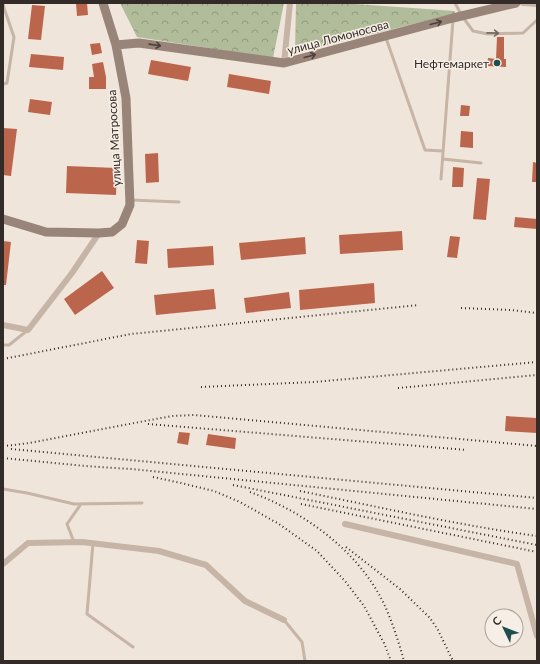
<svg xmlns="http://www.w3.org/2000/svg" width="540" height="664" viewBox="0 0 540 664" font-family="Lato,sans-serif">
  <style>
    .forest { fill: url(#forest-crowns) }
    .building { fill: #bb664c }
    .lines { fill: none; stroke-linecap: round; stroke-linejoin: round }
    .lane { stroke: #c6b5a7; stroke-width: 3 }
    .street { stroke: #c6b5a7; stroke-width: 6 }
    .secondary { stroke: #998479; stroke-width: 9 }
    .rail { stroke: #332b27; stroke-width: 2; stroke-dasharray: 1 3; stroke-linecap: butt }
    .oneway { stroke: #4c413c }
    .oneway2 { stroke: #756961 }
    .poi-dot { fill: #204d50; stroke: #f7efe6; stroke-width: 1.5 }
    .labels { text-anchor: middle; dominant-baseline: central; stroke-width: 3; stroke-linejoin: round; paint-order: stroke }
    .street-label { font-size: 12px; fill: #332b27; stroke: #f7efe6 }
    .poi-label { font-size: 12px; fill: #332b27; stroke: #f7efe6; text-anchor: end }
  </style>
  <defs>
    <pattern id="forest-crowns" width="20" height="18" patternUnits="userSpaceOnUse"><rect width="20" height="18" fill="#b1bc9b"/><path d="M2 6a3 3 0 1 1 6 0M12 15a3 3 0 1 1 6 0" fill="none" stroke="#91997e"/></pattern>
  </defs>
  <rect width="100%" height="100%" fill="#efe5da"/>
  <!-- forest -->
  <path class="forest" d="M120 3H284L273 58 137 37Z
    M296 3H341L455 11 454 14 295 53Z"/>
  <!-- building -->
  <path class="building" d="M76 3H87L88 15 77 16Z
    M32 5 45 6 41 40 28 39Z
    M497 37H504V59H506V67L487 66 488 58 496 59Z
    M100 43 102 53 92 55 90 44Z
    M31 54 64 57 63 70 29 67Z
    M151 60 191 67 188 81 148 74Z
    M103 62 106 77V89H89V77H94L92 64Z
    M229 74 271 81 269 94 227 87Z
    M30 99 52 102 50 115 28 112Z
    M461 105 470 106 469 116H460Z
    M3 128 17 129 11 176 3 175Z
    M461 131 473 132V148L460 147Z
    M158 153 159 182 146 183 145 154Z
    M533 162 537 163V182H532Z
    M67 166 117 168 116 195 66 193Z
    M453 167 464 168 463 187H452Z
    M477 178 490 179 486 220 473 219Z
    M515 217 537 219V229L514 227Z
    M402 231 403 250 340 254 339 235Z
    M450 236 460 237 457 258 447 257Z
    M305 237 306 254 241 260 239 243Z
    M137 240 149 241 147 264 135 263Z
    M3 241 11 242 6 285H3Z
    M213 246 214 265 168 268 167 249Z
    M102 271 114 288 75 315 64 299Z
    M374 283 375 303 300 310 299 290Z
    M214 289 216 309 156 315 154 295Z
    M289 292 291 308 246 313 244 298Z
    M506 416 537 418V433L505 431Z
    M179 432 190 433 188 445 177 443Z
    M208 434 236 438 235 449 206 445Z"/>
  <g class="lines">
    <!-- lane -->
    <path class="lane" d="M3 3 4 8 14 37 7 83 3 84
      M455 3 462 16 473 31 488 34 523 33 537 20
      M386 38 425 150 443 151
      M443 159 481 163
      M441 179 453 20
      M131 200 179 202
      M3 345H9L28 330
      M3 489 27 493 74 504 142 503
      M74 542 67 524 81 504
      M93 543 87 614 133 647
      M284 620 302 642 305 661"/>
    <!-- street -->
    <path class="street" d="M523 3 537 4
      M284 63 290 3
      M3 325 28 330 72 273 99 233
      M345 524 517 564 537 636
      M3 564 28 543 82 542 159 551 206 565 245 601 284 620"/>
    <!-- secondary -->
    <path class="secondary" d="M116 45 139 43 284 63 453 18 516 3
      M3 219 46 232 99 233 112 232 122 224 130 205 126 98 116 45 103 3"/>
    <!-- rail -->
    <path class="rail" d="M461 308 511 310 537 313
      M3 359 131 334 419 305
      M201 387 314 382 537 362
      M398 388 537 375
      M148 424 467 450
      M3 446 14 445 29 443 161 418 173 416 194 415 537 446
      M11 449 537 498
      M3 458 85 466 131 469 537 509
      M153 477 181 483 214 491 240 502 279 524 317 551 345 581 364 606 384 643 391 661
      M233 485 537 545
      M300 491C379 507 457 525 537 536
      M250 492C305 512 360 552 385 606 393 624 399 643 404 661
      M301 504 537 552
      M346 547 400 589 430 618 438 630 453 661"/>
  </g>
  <!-- one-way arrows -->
  <defs><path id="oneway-shaft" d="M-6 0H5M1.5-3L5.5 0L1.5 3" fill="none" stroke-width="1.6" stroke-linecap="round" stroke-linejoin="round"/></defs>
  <g class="oneway">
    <use href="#oneway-shaft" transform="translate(436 23) rotate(-15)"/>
    <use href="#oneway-shaft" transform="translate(155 45) rotate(8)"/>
    <use href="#oneway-shaft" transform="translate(310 56) rotate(-15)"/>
  </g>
  <use class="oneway2" href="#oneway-shaft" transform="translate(493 33) rotate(1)"/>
  <!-- markers -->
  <circle class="poi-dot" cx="497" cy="63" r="4"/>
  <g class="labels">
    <!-- street labels -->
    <g class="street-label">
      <text transform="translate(338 37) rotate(-15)">улица Ломоносова</text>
      <text transform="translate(114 138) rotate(-93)">улица Матросова</text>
    </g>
    <!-- poi labels -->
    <g class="poi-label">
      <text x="489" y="63">Нефтемаркет</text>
    </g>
  </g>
  <!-- border -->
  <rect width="540" height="664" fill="none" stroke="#332b27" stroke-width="8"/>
  <!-- north arrow -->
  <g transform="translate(504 628) rotate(313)"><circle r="19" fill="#f7efe6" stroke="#a9a19a"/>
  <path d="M0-3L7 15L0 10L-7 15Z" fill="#204d50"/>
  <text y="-6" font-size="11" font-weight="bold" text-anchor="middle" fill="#332b27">С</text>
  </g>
</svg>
